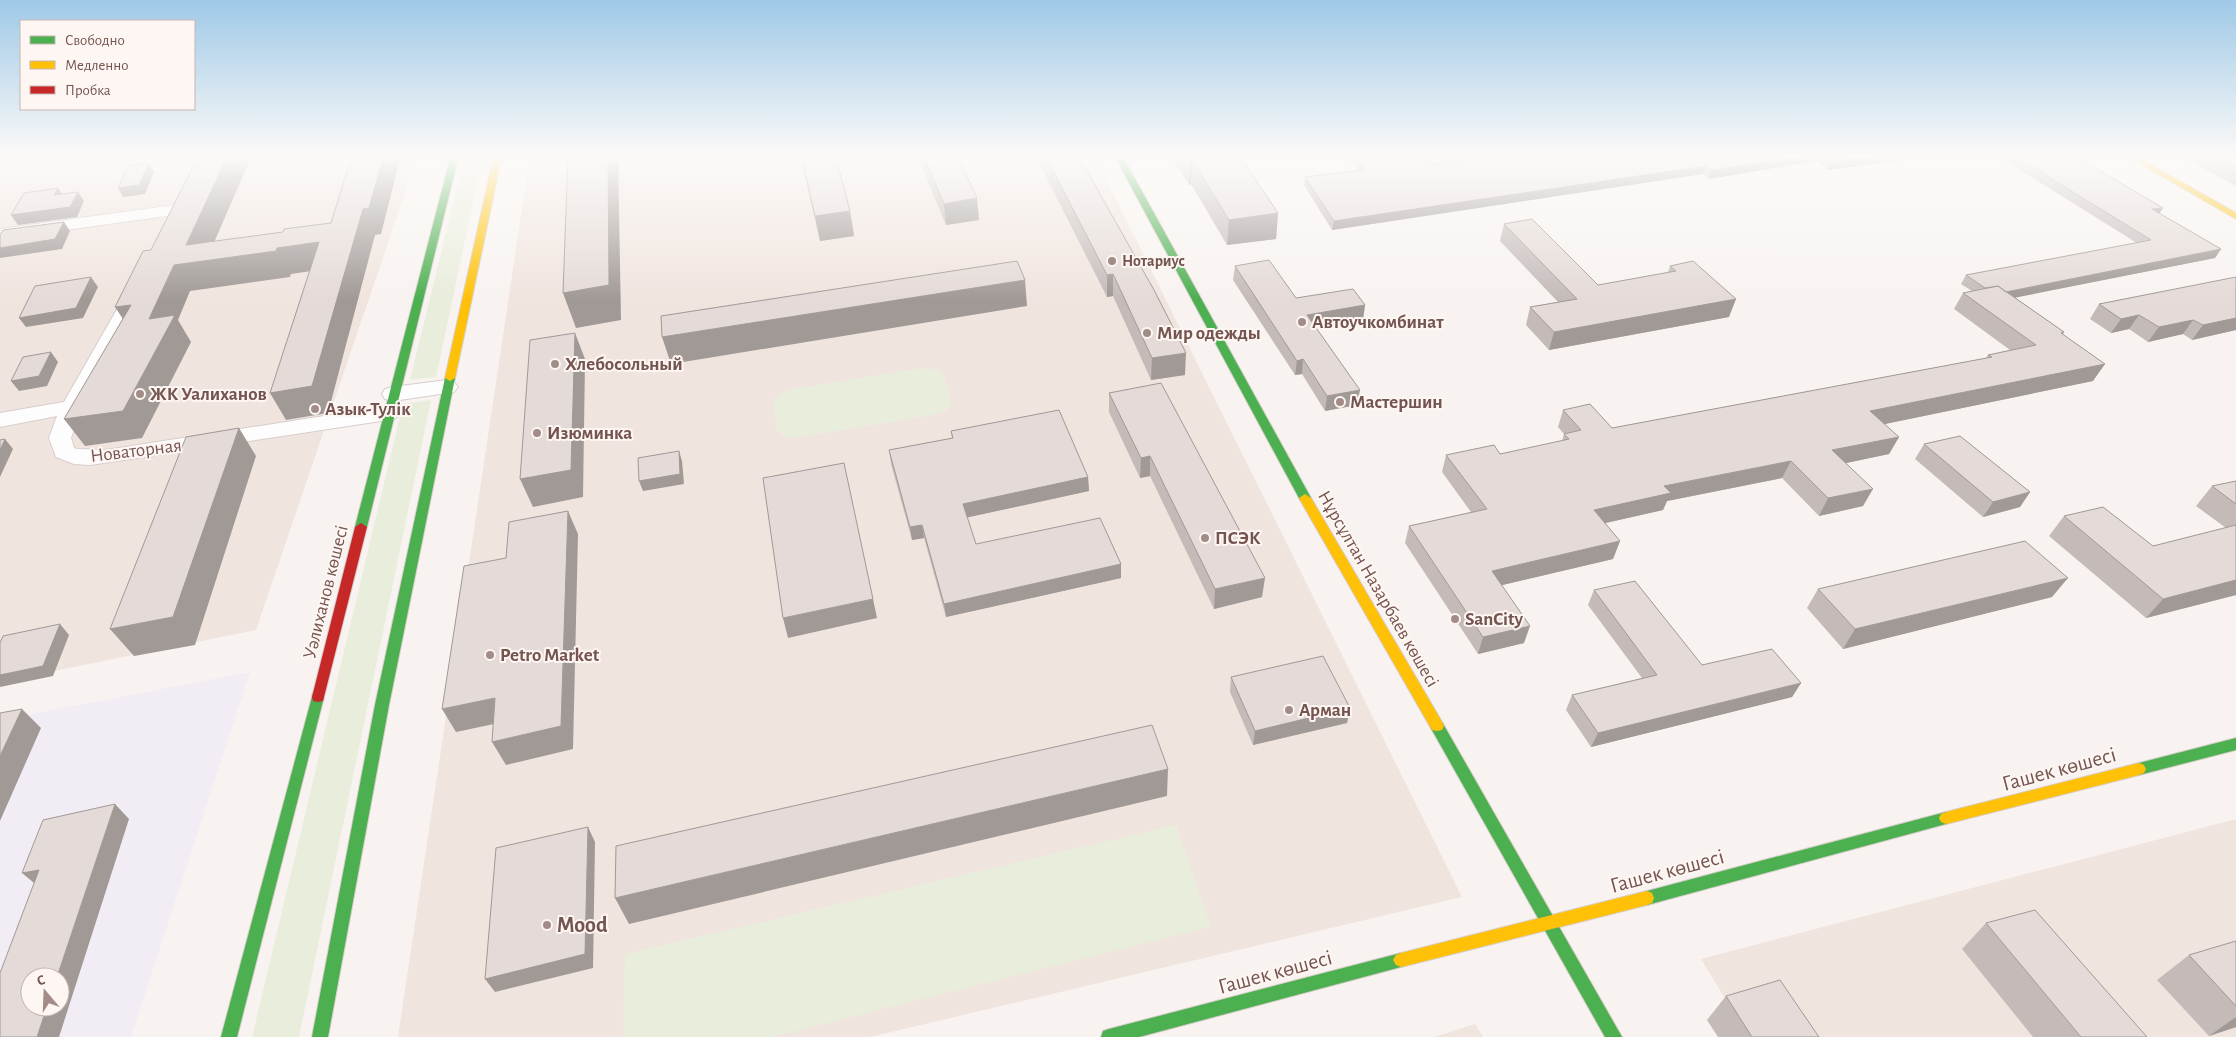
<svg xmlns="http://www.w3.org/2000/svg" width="2236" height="1037" viewBox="0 0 2236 1037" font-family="'Alegreya Sans',sans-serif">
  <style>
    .residential { fill: #f0e4de }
    .education { fill: #f2edf4; fill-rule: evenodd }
    .green { fill: #e9eddc }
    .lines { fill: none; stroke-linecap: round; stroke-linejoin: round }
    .street-casing { stroke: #d6cecc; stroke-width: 2 }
    .fast-casing { stroke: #d7cecb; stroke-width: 2 }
    .slow-casing { stroke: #d7cecb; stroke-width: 2 }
    .jam-casing { stroke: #d7cecb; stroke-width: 2 }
    .street { fill: #fefdfd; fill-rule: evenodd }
    .fast { fill: #4caf50; fill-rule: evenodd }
    .slow { fill: #ffc107; fill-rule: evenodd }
    .jam { fill: #c62828; fill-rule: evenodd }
    .wall { fill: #c4bbb9 }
    .shaded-wall { fill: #a09996 }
    .building { fill: #e4dad7; stroke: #a09996 }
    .poi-dot { fill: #a28c88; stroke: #fef6f2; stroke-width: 2 }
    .labels { text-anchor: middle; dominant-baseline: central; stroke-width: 4; stroke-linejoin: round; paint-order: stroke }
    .far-poi-label { font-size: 16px; font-weight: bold; fill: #745550; stroke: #fef6f2; text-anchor: start }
    .poi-label { font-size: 19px; font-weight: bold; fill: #745550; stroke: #fef6f2; text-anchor: start }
    .street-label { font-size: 19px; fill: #745550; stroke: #fef6f2 }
    .near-street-label { font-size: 22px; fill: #745550; stroke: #fef6f2 }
    .near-poi-label { font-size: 22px; font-weight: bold; fill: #745550; stroke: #fef6f2; text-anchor: start }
  </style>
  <rect width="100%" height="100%" fill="#f8f3f0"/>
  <!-- residential -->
  <path class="residential" d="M0 155H418L256 630 0 682Z
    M530 155H1094L1462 897 870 1037H398Z
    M2236 819V1037H1748L1701 959Z
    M1475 1024 1483 1037H1434Z"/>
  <!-- education -->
  <path class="education" d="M250 672 131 1037H0V720ZM30 977H60V1007H30Z"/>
  <!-- green -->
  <path class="green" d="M465 155H483L436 377 410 380Z
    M921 368 934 369 943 373 952 403 947 410 938 414 799 437H786L777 431 773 401 780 394 791 389Z
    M431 400 299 1037H252L403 404Z
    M1176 825 1211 927 772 1037H623L625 954Z"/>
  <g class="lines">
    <defs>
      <path id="street" d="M182 204 188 205 191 209 188 213 0 239V229Z
        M138 284 145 286 148 290 83 407 71 438 74 448 77 449 106 450 388 406 396 408 399 413 396 418 388 420 90 465 74 464 56 457 49 438 57 416 0 427V413L64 402 128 290 131 286Z
        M447 380 454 382 458 387 454 392 393 401 385 399 382 394 385 389 393 387Z"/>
      <path id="fast" d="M451 155H459L367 527 361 531 355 527Z
        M1114 155H1122L1311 498 1309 501H1301L1299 498Z
        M450 375 455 378 389 705 328 1037H312L375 705 445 378Z
        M318 692 323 693 324 697 237 1037H221L312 697 313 693Z
        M1437 721 1442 722 1622 1037H1605L1432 730 1430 726 1432 722Z
        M2236 738V750L2139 775 2134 773 2132 769 2134 765 2139 763Z
        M1946 812 1951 814 1953 818 1951 822 1946 824 1647 905 1642 903 1640 898 1642 893 1647 891Z
        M1401 953 1406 955 1409 960 1406 965 1401 967 1139 1037H1101L1103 1031 1109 1029Z"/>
      <path id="slow" d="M494 155H502L455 378 450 381 445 378Z
        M2125 155H2134L2236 213V219Z
        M1305 494 1311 498 1442 722 1444 726 1442 730 1437 731 1432 730 1299 498Z
        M2139 763 2144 765 2146 769 2144 773 2139 775 1946 824 1941 822 1939 818 1941 814 1946 812Z
        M1647 891 1652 893 1654 898 1652 903 1647 905 1401 967 1396 965 1393 960 1396 955 1401 953Z"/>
      <path id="jam" d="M361 523 367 527 324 697 323 701 318 702 313 701 312 697 355 527Z"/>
    </defs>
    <!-- street casing -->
    <use href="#street" class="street-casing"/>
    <!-- fast casing -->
    <use href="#fast" class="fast-casing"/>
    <!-- slow casing -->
    <use href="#slow" class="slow-casing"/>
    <!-- jam casing -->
    <use href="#jam" class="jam-casing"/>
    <!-- street -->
    <use href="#street" class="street"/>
    <!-- fast -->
    <use href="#fast" class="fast"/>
    <!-- slow -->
    <use href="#slow" class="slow"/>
    <!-- jam -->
    <use href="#jam" class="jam"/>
  </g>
  <!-- wall -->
  <path class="wall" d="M800 155H835L850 211 854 236 820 241Z
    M918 155H957L979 220 946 225 918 158Z
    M1035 155H1078L1185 375 1151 380 1113 296 1107 297Z
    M1170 155H1239L1278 213 1276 239 1227 245 1191 184 1189 185Z
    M1346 155H1420L1428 164 1503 156 1501 155H1940L1828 170 1816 161 1709 179 1703 174 1332 230 1304 185 1305 177 1358 171Z
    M1996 155H2073L2159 214 2221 249 2215 258 2014 297 2064 332 2063 334 2093 381 1884 424 1899 437 1889 454 1845 463 1863 506 1819 516 1782 478 1667 501 1663 510 1605 523 1620 541 1613 559 1501 585 1524 643 1478 654 1405 543 1409 526 1471 512 1442 472 1446 455 1500 454 1562 441 1564 434 1558 427 1563 410 1612 428 1986 358 1988 355 2010 350 1954 309 1963 293 1972 291 1961 284 1966 275 2137 243Z
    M2179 155H2236V186Z
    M1504 224 1598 285 1668 272 1670 266 1729 317 1549 350 1526 325 1530 307 1558 302 1500 241Z
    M1235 266 1296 298 1365 305 1363 319 1316 327 1357 405 1325 411 1302 374 1295 375 1233 280Z
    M2236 277V330L2192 340 2183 334 2148 342 2129 329 2111 333 2090 319 2099 304Z
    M1109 393 1262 597 1214 609 1150 476 1140 478 1109 412Z
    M951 431 1088 477 1089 491 967 517 976 544 1121 564V578L946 617 924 538 912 540 891 464 889 450 952 438Z
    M1924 444 2030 492 2020 507 1983 517 1915 459Z
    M2236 481V595L2146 618 2049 536 2064 516 2153 546 2226 528 2196 506 2212 486Z
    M1818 589 2052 597 1843 649 1807 608Z
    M1594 590 1702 665 1801 683 1792 697 1591 747 1566 710 1572 695 1642 678 1588 605Z
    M1231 677 1350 708 1347 723 1253 745 1230 692Z
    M1986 923 2147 1037H2033L1962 949Z
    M2236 941V1027L2209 1036 2157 980 2189 955Z
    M1726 996 1819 1037H1718L1707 1020Z"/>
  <!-- shaded-wall -->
  <path class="shaded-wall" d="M228 155H252L206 261 277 248 319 242 332 268 291 274 290 277 190 291 178 320 191 342 142 438 85 446 64 419 149 319 174 265 186 245Z
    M384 155H401L381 234 375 235 328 413 286 420 270 393 363 209Z
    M608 155H618L621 320 576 328 563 293Z
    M1811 155H1819L1816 161 1709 179 1712 170Z
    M1886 155H1940L1828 170 1831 162Z
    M1190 160H1192L1191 184 1189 185Z
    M149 163 154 172 145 194 123 197 118 188Z
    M1706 166 1703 174 1332 230 1334 221Z
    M58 188 64 197 54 195Z
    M78 192 84 201 77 217 18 225 11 215Z
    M977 198 979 220 946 225 944 204Z
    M2163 208 2158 216 2152 209Z
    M850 211 854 236 820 241 815 216Z
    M1278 213 1276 239 1227 245 1229 220Z
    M64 222 70 231 62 249 0 258V248Z
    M2221 249 2215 258 1988 303 1993 294Z
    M1113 274V296L1107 297V275Z
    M91 277 98 287 83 318 26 327 19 318Z
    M1025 280 1027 306 671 364 662 337Z
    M1736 299 1729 317 1549 350 1554 332Z
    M131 305 133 334 115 307Z
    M1365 305 1363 319 1305 329 1307 315Z
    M2139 315 2129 329 2111 333 2121 319Z
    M2236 318V330L2192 340 2203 325Z
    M2193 320 2183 334 2148 342 2159 327Z
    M575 333 585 359 583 497 533 507 520 479Z
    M51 352 58 362 47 386 19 391 11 381Z
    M1186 353 1185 375 1151 380 1152 358Z
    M1303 359 1302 374 1295 375 1297 361Z
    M2105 364 2093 381 1861 429 1870 411Z
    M1360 390 1357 405 1325 411 1327 396Z
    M239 428 256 456 195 645 134 656 110 629Z
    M1899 437 1889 454 1823 468 1832 450Z
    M5 439 13 449 0 477V450Z
    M679 451 682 461 684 484 643 491 639 481Z
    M1150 456V476L1140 478 1141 458Z
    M1791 461 1782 478 1667 501 1663 510 1588 527 1594 510 1664 486Z
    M1088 477 1089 491 965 518 963 504Z
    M1873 489 1863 506 1819 516 1828 498Z
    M2030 492 2020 507 1983 517 1993 502Z
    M568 511 578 534 573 749 506 765 492 742Z
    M922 525 924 538 912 540 910 527Z
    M1620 541 1613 559 1486 589 1492 571Z
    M1121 564V578L946 617 944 604Z
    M1265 578 1262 597 1214 609 1215 589Z
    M2068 578 2052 597 1843 649 1855 629Z
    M2236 580V595L2146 618 2163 599Z
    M873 599 877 618 788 638 783 618Z
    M60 624 69 635 53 676 0 687V675Z
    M1530 626 1524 643 1478 654 1483 637Z
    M1801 683 1792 697 1591 747 1598 733Z
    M495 698 508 721 456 732 442 709Z
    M1350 708 1347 723 1253 745 1255 731Z
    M22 709 41 728 0 821V756Z
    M1168 769 1167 796 629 924 615 898Z
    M115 804 129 819 59 1037H37L47 1007H60V977H57Z
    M588 827 595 842 593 968 495 992 485 979Z
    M39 870V887L22 873Z
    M2236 1017V1027L2209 1036Z"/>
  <!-- building -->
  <path class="building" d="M199 155H228L186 245 283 232 284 229 331 223 352 155H384L369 208 363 209 312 386 270 393 319 242 277 248 276 251 174 265 149 319 175 315 123 411 64 419 131 305 115 307 143 251 151 250Z
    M568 155H608L609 285 563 293Z
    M801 155H835L850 211 815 216Z
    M923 155H957L977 198 944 204Z
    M1045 155H1078L1154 290 1186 353 1152 358 1113 274 1107 275Z
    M1186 155H1239L1278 213 1229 220 1192 160H1190Z
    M1353 155H1420L1428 164 1513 155H1512H1811L1712 170 1706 166 1334 221 1305 177 1365 170Z
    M1821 155H1886L1831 162Z
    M2013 155H2073L2163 208 2152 209 2221 249 2006 292 1998 286 1985 288 1966 275 2151 240Z
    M2212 155H2236V167Z
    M149 163 139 185 118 188 128 166Z
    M58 188 54 195 78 192 70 207 11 215 24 193Z
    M1532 219 1598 285 1676 271 1670 266 1693 261 1736 299 1554 332 1530 307 1577 299 1504 224Z
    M64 222 55 239 0 248V235L3 230Z
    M1269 260 1296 298 1353 289 1365 305 1307 315 1360 390 1327 396 1303 359 1297 361 1235 266Z
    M1017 261 1025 280 662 337 661 316Z
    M91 277 76 308 19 318 35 286Z
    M2236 277V318L2203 325 2193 320 2159 327 2139 315 2121 319 2099 304Z
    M1998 286 2064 332 2061 333 2105 364 1870 411 1899 437 1832 450 1873 489 1828 498 1791 461 1664 486 1671 493 1594 510 1620 541 1492 571 1530 626 1483 637 1409 526 1487 509 1446 455 1494 445 1500 454 1569 439 1564 434 1581 430 1563 410 1590 404 1612 428 1992 357 1988 355 2036 345 1963 293Z
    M575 333 571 470 520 479 530 340Z
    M51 352 39 376 11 381 23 357Z
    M1161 383 1265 578 1215 589 1150 456 1141 458 1109 393Z
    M1059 410 1088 477 963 504 976 544 1100 518 1121 564 944 604 922 525 910 527 889 450 953 438 951 431Z
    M239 428 173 617 110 629 186 437Z
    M1960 436 2030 492 1993 502 1924 444Z
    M5 439 0 450V440Z
    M679 451 680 474 639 481 638 458Z
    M844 463 873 599 783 618 763 478Z
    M2236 481V504L2212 486Z
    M2103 507 2153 546 2236 525V580L2163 599 2064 516Z
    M568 511 561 726 492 742 495 698 442 709 464 566 506 558 509 522Z
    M2025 541 2068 578 1855 629 1818 589Z
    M1635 581 1702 665 1772 649 1801 683 1598 733 1572 695 1657 675 1594 590Z
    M60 624 43 666 0 675V643L3 636Z
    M1323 656 1350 708 1255 731 1231 677Z
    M22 709 0 756V713Z
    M1152 725 1168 769 615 898 616 846Z
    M115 804 57 977H30V1007H47L37 1037H0V973L39 870 22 873 43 820Z
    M588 827 585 954 485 979 496 848Z
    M2035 910 2147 1037H2081L1986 923Z
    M2236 941V1006L2189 955Z
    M1780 980 1819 1037H1752L1726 996Z"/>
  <!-- sky -->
  <linearGradient id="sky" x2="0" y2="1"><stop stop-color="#9fc9e7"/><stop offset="0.52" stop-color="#fcfaf8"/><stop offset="1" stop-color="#fcfaf8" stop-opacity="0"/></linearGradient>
  <rect width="2236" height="300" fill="url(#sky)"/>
  <!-- markers -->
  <g class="poi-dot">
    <circle cx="1112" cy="261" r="5"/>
    <circle cx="1302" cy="322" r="5"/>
    <circle cx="1147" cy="333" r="5"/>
    <circle cx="555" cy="364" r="5"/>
    <circle cx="140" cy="394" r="5"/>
    <circle cx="1340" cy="402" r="5"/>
    <circle cx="315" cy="409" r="5"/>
    <circle cx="537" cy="433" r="5"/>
    <circle cx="1205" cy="538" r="5"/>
    <circle cx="1455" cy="619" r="5"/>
    <circle cx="490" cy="655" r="5"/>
    <circle cx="1289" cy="710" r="5"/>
    <circle cx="547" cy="925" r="5"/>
  </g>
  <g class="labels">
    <!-- far-poi labels -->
    <g class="far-poi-label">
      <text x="1122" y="261">Нотариус</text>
    </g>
    <!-- poi labels -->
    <g class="poi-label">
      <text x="1312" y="322">Автоучкомбинат</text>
      <text x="1157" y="333">Мир одежды</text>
      <text x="565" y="364">Хлебосольный</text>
      <text x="150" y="394">ЖК Уалиханов</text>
      <text x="1350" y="402">Мастершин</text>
      <text x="325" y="409">Азык-Тулiк</text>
      <text x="547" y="433">Изюминка</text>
      <text x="1215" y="538">ПСЭК</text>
      <text x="1465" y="619">SanCity</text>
      <text x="500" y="655">Petro Market</text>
      <text x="1299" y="710">Арман</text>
    </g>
    <!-- street labels -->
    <g class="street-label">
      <text transform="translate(136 451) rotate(-7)">Новаторная</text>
      <text transform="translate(1378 589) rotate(60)">Нұрсұлтан Назарбаев көшесі</text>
      <text transform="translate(326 592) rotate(-76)">Уәлиханов көшесі</text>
    </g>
    <!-- near-street labels -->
    <g class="near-street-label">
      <text transform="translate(2059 769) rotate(-15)">Гашек көшесі</text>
      <text transform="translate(1667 871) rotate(-15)">Гашек көшесі</text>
      <text transform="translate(1275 972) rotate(-15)">Гашек көшесі</text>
    </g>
    <!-- near-poi labels -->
    <g class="near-poi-label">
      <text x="557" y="925">Mood</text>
    </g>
  </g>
  <!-- legend -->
  <rect x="20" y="20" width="175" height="90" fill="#fef6f2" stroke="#c7b6b1"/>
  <rect x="30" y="36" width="25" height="8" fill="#4caf50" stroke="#c7b6b1"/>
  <text x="65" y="45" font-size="15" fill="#745550">Свободно</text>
  <rect x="30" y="61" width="25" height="8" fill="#ffc107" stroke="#c7b6b1"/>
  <text x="65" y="70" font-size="15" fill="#745550">Медленно</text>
  <rect x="30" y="86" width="25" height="8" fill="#c62828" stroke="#c7b6b1"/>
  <text x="65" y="95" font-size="15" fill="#745550">Пробка</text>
  <!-- north arrow -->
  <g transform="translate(45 992) rotate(341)"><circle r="24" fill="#fef6f2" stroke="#c7b6b1"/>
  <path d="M0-4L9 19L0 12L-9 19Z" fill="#a28c88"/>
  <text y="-8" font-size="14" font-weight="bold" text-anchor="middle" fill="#745550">С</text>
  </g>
</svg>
